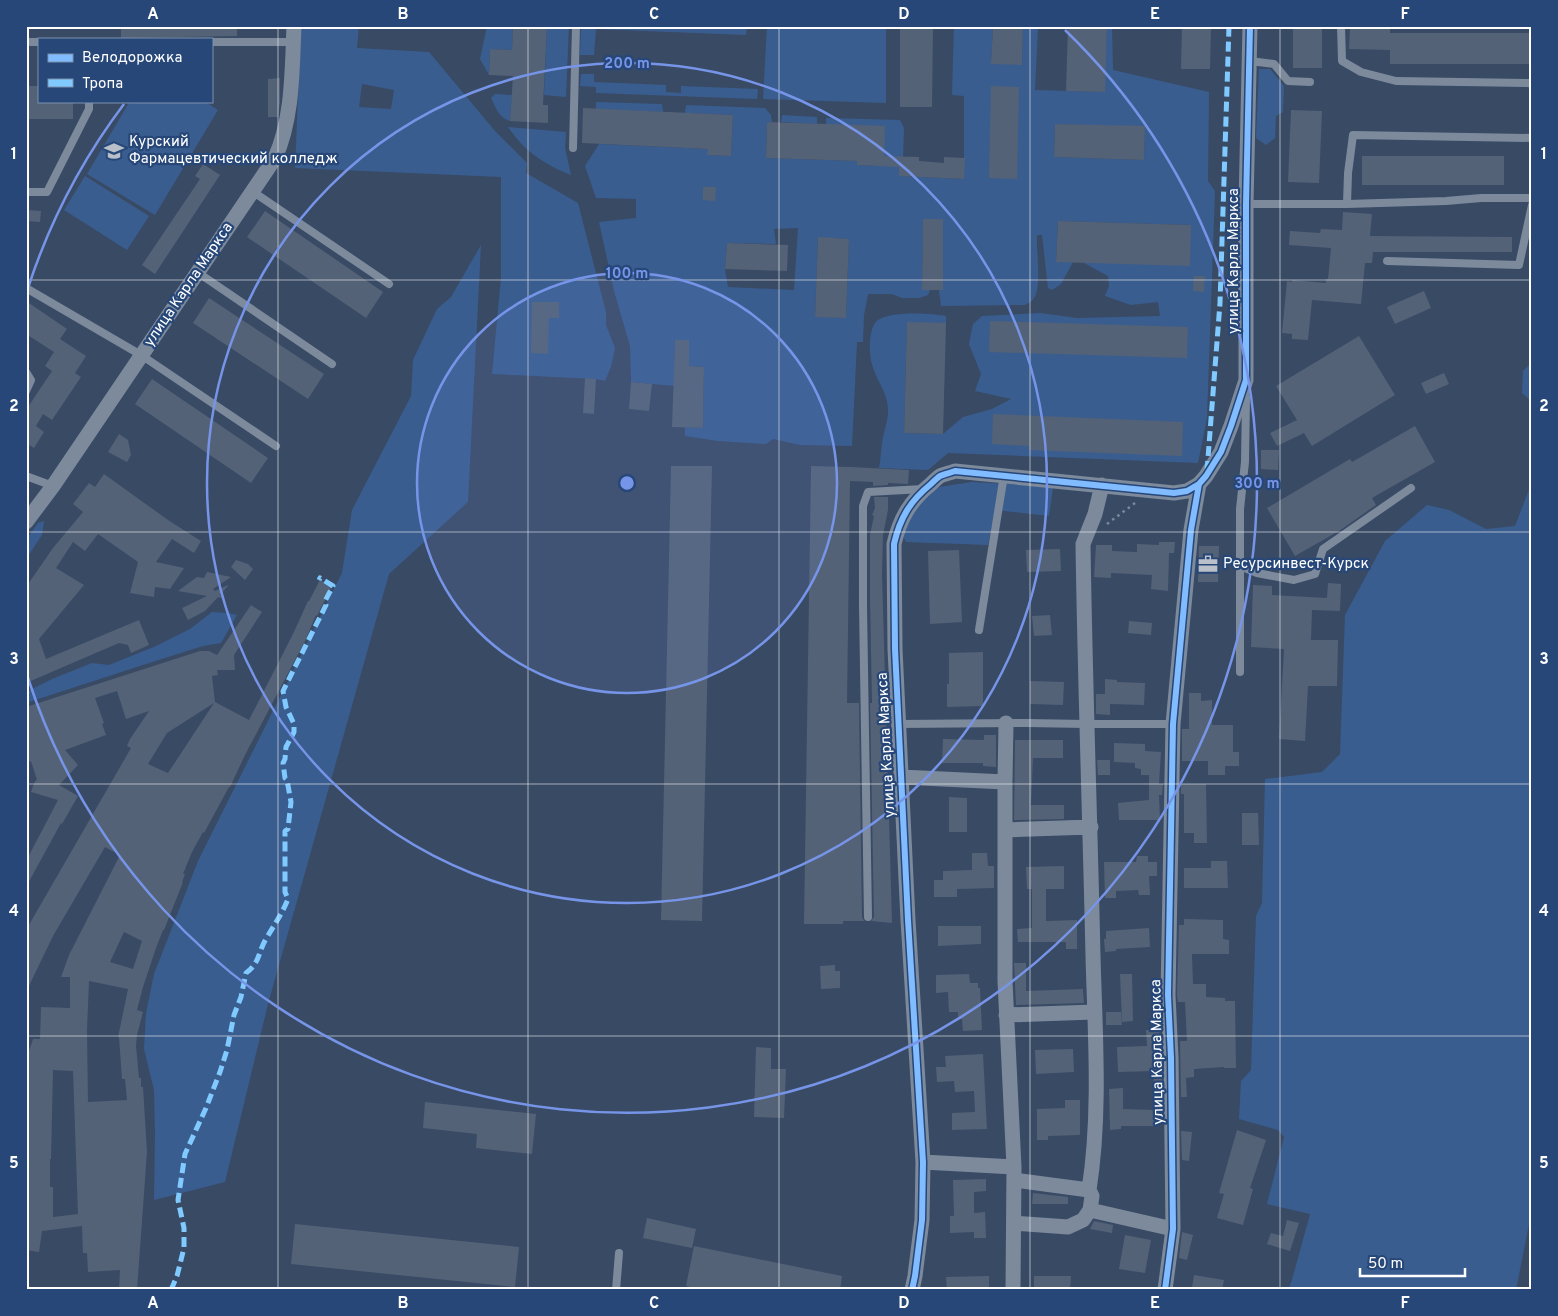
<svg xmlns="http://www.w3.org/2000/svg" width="1558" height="1316" viewBox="0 0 1558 1316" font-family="Overpass,sans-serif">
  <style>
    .green { fill: #3a5d8f; fill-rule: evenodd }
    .building { fill: #546277; fill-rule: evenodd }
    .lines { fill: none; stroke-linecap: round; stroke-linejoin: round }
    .path { stroke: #7d8a9c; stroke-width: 2.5; stroke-dasharray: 2.5 4; stroke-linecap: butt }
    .lane { stroke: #7d8a9c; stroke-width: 8 }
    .street { stroke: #7d8a9c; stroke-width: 15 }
    .quiet { stroke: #80caff; stroke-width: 5; stroke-dasharray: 10 5; stroke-linecap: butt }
    .cycleway-casing { stroke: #264778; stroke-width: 9 }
    .cycleway { stroke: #80bcff; stroke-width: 6 }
    .grid { fill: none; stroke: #fff; stroke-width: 1; stroke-opacity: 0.55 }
    .ring { fill: none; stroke: #7795e8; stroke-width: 2.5 }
    .labels { text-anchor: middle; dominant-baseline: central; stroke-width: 4.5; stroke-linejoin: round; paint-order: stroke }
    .poi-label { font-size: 15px; fill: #fff; stroke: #264778; text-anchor: start }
    .street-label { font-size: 15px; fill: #fff; stroke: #264778 }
    .centre { fill: #7795e8; stroke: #264778; stroke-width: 2.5 }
    .ring-label { font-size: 15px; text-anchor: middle; font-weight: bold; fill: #7795e8; stroke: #264778; stroke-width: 4.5; stroke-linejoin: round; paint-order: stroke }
    .neatline { fill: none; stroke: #fff; stroke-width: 2 }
    .grid-label { font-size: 16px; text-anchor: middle; font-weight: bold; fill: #fff }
  </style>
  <rect width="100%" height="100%" fill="#394a65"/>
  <!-- green -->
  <path class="green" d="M301 26H359L357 48 429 52 495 131 527 163 526 173 578 203 606 312V325L615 348 611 367 605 381 596 379 492 374 501 278V177L295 168ZM362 84 394 90 391 109 359 107Z
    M487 26H513L512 50 490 49 489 75 480 59Z
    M547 26H569L566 97 544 95Z
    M581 26H747L746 35 596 29 594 55H580Z
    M767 26 886 27V103L763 99Z
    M954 26H993L991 64H1022L1023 26H1038L1035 90 1104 92 1107 26H1112L1113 70 1209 92 1208 181 1215 191 1207 418 1198 463 948 453 928 470 879 468C881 458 881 447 883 437 885 429 888 419 888 411 889 393 874 378 871 360 869 350 869 332 875 323 884 310 932 313 946 316V323H907L904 433 943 434 963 417 992 409 1011 399 975 391 981 374 969 344 973 324 982 316 1040 313 1077 318 1160 316 1158 302 1131 305 1105 296 1109 286 1108 276 1084 263 1191 225 1058 221 1056 261 1073 262 1061 284 1052 290 1048 288 1042 235H1037C1036 250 1042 286 1034 298 1032 302 1028 303 1025 305L941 306 939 290H943V219H923L922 290H930L928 295 919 298H902L892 294H868L864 315 863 342H857L852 446 800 445 773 439 766 444 718 441 685 436V427L703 428 704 367 689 366V340H675L674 386 631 382 630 346 614 291 599 222 636 218V199L596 198 585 166 599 144 708 149V155L731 156 733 115 685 113 686 105 765 108 771 115 772 122H767L766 158 857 161V165L883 166 826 124V118L900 120 904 128 903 157H900L899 176 964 179V96L952 95ZM1055 124 1145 127 1144 160 1054 157ZM798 228 794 290 728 287 725 269 727 243 776 244 774 229ZM818 238 849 239 846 318 815 316Z
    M1259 69H1270L1284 86 1283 112 1276 116 1275 138 1266 145 1256 138Z
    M581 74H594V82L666 85V92L681 93V86L758 89 757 99 596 93V87L580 86Z
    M495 94 512 95 510 121C499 118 496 108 491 98Z
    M130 101H204L218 110 155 215 87 174Z
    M596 102 662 104 663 112 596 109Z
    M782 115 817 117V124L781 122Z
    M508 127 566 132 565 148 571 175C544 164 525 152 508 127Z
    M85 176 149 216 127 250 64 210Z
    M481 245 468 502 389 574 268 1004 225 1182 154 1200 155 1134 154 1090 144 1049 146 1013 154 974 198 861 342 573 352 510 411 396 413 360 437 309 451 297Z
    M1532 362V402L1522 393 1523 371Z
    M972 482 1010 484 1053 488 1049 516 995 510 988 545 906 542 902 534 920 500 939 487Z
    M1532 482V1209L1516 1290H1288L1292 1280 1310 1214 1267 1204 1284 1137 1278 1130 1239 1119 1241 1081 1251 1070 1256 916 1262 903 1265 779 1322 772 1340 754 1345 615 1385 541 1427 505 1449 510 1486 529 1515 526Z
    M44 521 42 535 26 559V540L38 523Z
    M212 612 228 613 237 615 221 643 203 646 146 664 26 703V692L52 679 92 663 109 665 156 646 190 629Z"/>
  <!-- building -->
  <path class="building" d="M121 26H237V36L121 38Z
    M513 26H547L543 105H548V123L510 121 513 76 489 75 490 49 512 50Z
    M900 26H933L932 107H900Z
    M993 26H1023L1022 65 991 64Z
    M1068 26H1107L1105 92 1066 91Z
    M1182 26H1211L1210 69H1181Z
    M1293 26H1322V68H1293Z
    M1350 26H1390V33H1532V64H1390V50L1349 49Z
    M280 78V102L278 117H268V79Z
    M26 86H39V101H73V119H26Z
    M991 86 1019 87 1017 179 989 178Z
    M583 108 733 115 731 156 707 155 708 149 582 143Z
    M1291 110 1322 111 1319 183 1288 182Z
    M767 122 885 126 884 156 919 157V161L944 163V157L965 158 964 179 899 176V167L857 165V161L766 158Z
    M1055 124 1145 126 1144 160 1054 157Z
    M1362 156H1504V185H1362Z
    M203 164 220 175 155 274 142 265 200 179 195 176Z
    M703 187H716L715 201 703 200Z
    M26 210 41 211 40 222 26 221Z
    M265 211 383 292 366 318 247 237Z
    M1343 212 1372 214 1370 236 1512 237V252H1373L1372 263H1365L1361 304 1312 300 1308 340 1292 339V334L1282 333 1287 281 1292 282V280L1326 283V279H1328L1331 248 1289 245 1290 231 1320 233 1321 229 1342 230Z
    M923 219H943V290H922Z
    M1058 221 1191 225 1190 266 1056 262Z
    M818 237 849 239 846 318 815 317Z
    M727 243 788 245 787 271 725 269Z
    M1194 276H1205L1204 292 1193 291Z
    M1424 291 1431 308 1395 324 1387 307Z
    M209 298 324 374 308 399 193 323Z
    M26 301 67 329 60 339 86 356 75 373 81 377 52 420 43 414 36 426 44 432 34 448 26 443V410L52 371 45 366 54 352 26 334Z
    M532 302H559V318H549L548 354 531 353Z
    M990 321 1188 327 1187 358 989 352Z
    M907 322 946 323 943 434 904 433Z
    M1359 336 1395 395 1312 446 1304 433 1277 446 1270 433 1297 420 1276 386Z
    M675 340H689V366L704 367 703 428 672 427Z
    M1444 373 1449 384 1426 394 1421 383Z
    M585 378 596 379 594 414 583 413Z
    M152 379 268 458 251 483 135 404Z
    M631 382 652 384 649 411 629 409Z
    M993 414 1183 422 1182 456 1029 450V446L992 444Z
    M1415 426 1435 462 1372 498 1376 505 1339 531 1295 556 1267 508 1350 459 1352 462Z
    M119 434 128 440 131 455 127 462 108 452Z
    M1261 450H1279L1278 470 1261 469Z
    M671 466H712L702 921 661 920Z
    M811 466 851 467 909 470 908 484 888 483V485L873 486V482L850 481 847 703H859L862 917 864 921H843V924H804Z
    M104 474 168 520 201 541 194 553 172 539 156 562 184 568 170 589 155 587 154 597 130 593 138 562 98 534 85 551 73 542 56 568 84 585 39 639 46 659 139 620 149 645 131 653 128 645 119 643 26 683V587L53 548 83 512 73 504 89 483 95 487Z
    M874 497H888V510L883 535 882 574 892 923 871 921 874 917 870 703H872L870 597V535L874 516 872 515 875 508Z
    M1159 542H1175L1174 553H1169L1168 591 1151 589 1152 575 1111 573V578L1094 577 1096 545H1112V551L1137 552V544L1159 545Z
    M1199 546H1219L1218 582H1198Z
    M1060 549 1061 571 1027 572 1026 550Z
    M959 550 962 622 930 624 928 551Z
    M236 560 248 564 253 569 245 580 231 567Z
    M207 572 231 577 213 589 215 591 228 585V586L220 595 225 599 218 597 205 611 188 620 182 608 207 596 178 591 197 577 204 578Z
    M320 580 332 586 317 616 316 615 305 641 245 755 230 787H229L204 833 203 832 192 852 183 874H185L182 882H183L164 930H163L156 948 143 987 137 1010 143 1012 137 1035 136 1046 139 1078H141V1087H143L147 1152 137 1290H119L120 1270 88 1272 87 1253H83L82 1226 42 1231 39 1252 26 1250V1071L28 1070V1054L33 1039H40L41 1007 70 1008V977H61L69 955 120 855 105 847 53 936 26 992V930L131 748 127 746 130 739 149 711 126 719 117 691 95 698 104 723 102 724 106 735 65 750 78 765 59 785 78 796 62 824 61 823 26 887V861L58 800 31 792 35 781 37 780 31 761 26 763V707L200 651H209L217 655 251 605 262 612 234 655 235 670H217L218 675 212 676 215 702 249 720 293 634 308 601H309ZM214 703 168 773 148 764 167 733ZM124 932 142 941 133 969 110 962ZM89 981 128 989 118 1037H119L122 1079H125L127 1100 88 1102 87 1030ZM53 1070 73 1071 78 1214 53 1217V1187H50V1159H51Z
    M1328 583 1341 584 1340 611 1312 610 1311 640H1338L1337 686H1308L1305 741 1279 739 1284 649 1251 647 1253 585 1272 586V595L1327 598Z
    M1050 615 1052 635 1034 636 1032 616Z
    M1129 621 1152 623 1151 635 1128 633Z
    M983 652V706L947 707V684H949V653Z
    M1105 679 1117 680V682L1145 683 1144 705 1110 704V715L1096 714V694H1105Z
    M1030 681 1064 682 1063 705 1030 704Z
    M1189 693H1201V701L1212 700V725H1233V752H1239V766H1225V775H1208V761H1182V729H1189Z
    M984 735H996V767L983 766V763H942L943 739 984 740Z
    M1015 740H1063V758H1033L1031 805H1064V819L1014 820Z
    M1114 743 1145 744V751L1161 752 1159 784H1163L1162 795H1159L1160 820H1119L1118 803 1149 800V775H1141V769L1135 768V763L1114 762Z
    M1097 760H1110V775H1098Z
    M1181 784H1206L1207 843H1194V833H1184V794H1181Z
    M949 797 967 798V832H949Z
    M1242 813H1258L1259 845H1242Z
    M972 853H987L988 866H994V888L957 889V897H934V880H943V871L972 870Z
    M1137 856H1148V862H1157V876H1149L1150 895H1139L1138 890 1116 891V898H1105L1104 862H1136Z
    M1211 861H1227L1228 888H1184V868H1211Z
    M1064 866V889H1046V921L1077 920V949H1066V942H1018L1017 929 1032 928V889H1027L1026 867Z
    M1184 919 1223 920V939L1229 940V954H1192L1193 984H1206V997L1225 998V1001H1235L1236 1068H1224V1067L1194 1069V1077L1186 1078 1187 1097H1181L1180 1041H1187L1185 1002H1178L1177 995 1179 925H1184Z
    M938 926H981V944L938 946Z
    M1149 928 1150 947 1116 949V951L1105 952 1104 939H1106V931Z
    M1014 963H1026V991L1083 989 1084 1003 1016 1005Z
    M835 965V971H840V988L821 989 820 966Z
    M969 974 970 983H978V988H980L982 1030 963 1031 962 1019H958V1012H949L948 992 936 993V975Z
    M1120 974H1132L1133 1021 1122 1022Z
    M1106 1012H1121L1122 1025H1106Z
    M1159 1029 1162 1058V1098H1153L1154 1071 1118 1072 1117 1047 1147 1046 1146 1030Z
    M756 1047 771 1048V1069H786L784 1118 754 1117Z
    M1073 1049 1074 1072 1036 1074 1035 1050Z
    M983 1054 987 1129 952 1130V1113L975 1112 974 1091 955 1092 954 1081 937 1082 936 1067H946L945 1056Z
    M1123 1088V1109L1155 1110V1126H1121V1129L1110 1130 1109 1089Z
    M1065 1100H1080V1135L1048 1136V1140H1037V1109L1065 1108Z
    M425 1102 536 1114 532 1154 476 1148 477 1134 423 1128Z
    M1237 1130 1266 1140 1250 1188 1253 1189 1243 1225 1217 1218 1224 1194 1219 1193Z
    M1181 1131 1192 1132 1189 1161 1182 1160Z
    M986 1179V1191L974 1192V1213L985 1212 986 1238H974V1232L950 1233V1216H954L953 1180Z
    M1033 1193 1068 1197V1204H1032Z
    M647 1218 696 1229 692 1248 643 1238Z
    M1287 1220 1299 1223 1290 1251 1267 1244 1271 1233 1283 1236Z
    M1094 1221 1113 1225 1112 1233 1090 1229Z
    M295 1224 519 1247 515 1287 291 1264Z
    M1182 1232 1193 1235 1187 1260 1179 1258Z
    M1125 1235 1151 1240 1145 1273 1119 1269Z
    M694 1246 842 1276 840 1290H704L686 1286Z
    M1194 1275 1224 1280 1222 1290H1197L1192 1288Z
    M989 1276V1290H947L946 1277Z
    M1034 1276H1071L1070 1290H1034Z"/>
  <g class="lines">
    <!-- path -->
    <path class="path" d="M1107 524 1135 503"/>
    <!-- lane -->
    <path class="lane" d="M1341 26 1342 61 1361 72 1396 81 1530 83 1532 85
      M26 42H39
      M211 42H293
      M1250 61 1274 64 1288 81 1310 82
      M573 148 576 26
      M252 191 389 284
      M26 192H47L89 109V101
      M1246 204H1347L1446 201 1481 198H1532
      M1347 204 1348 173 1353 135 1532 138
      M1387 261 1519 265 1532 205
      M197 272 332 364
      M26 288 141 355 276 446
      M26 372 31 380 26 391
      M26 476 53 486
      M1240 566 1257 573 1294 580 1315 574 1323 549 1411 488
      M979 630 1004 475
      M1240 672V509L1245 462 1246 397
      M898 724 1026 723 1087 724H1173
      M868 917 863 606V506L868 492 923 489
      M616 1290 619 1253"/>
    <!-- street -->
    <path class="street" d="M26 522 53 486 275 158C293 118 292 70 294 26
      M1006 723 1005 782V981L1014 1167 1013 1290
      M901 777 1005 782
      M1005 830 1091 827
      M1006 1015 1094 1012
      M923 1162 1014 1167
      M1014 1180 1089 1190 1092 1196 1090 1210 1173 1229
      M1089 1190C1101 1113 1095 1033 1093 956 1090 819 1085 681 1083 544L1095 514 1102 485
      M1014 1223 1068 1227 1083 1220 1090 1210
      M912 1290 915 1276 922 1220 923 1162 908 920 895 649 894 544C900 518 910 501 931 484 934 481 937 478 940 476 944 474 950 473 955 471L1174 493 1187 491 1199 484 1206 476 1221 452 1231 426 1246 380V204L1250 26
      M1165 1290 1173 1229 1171 1058 1168 995 1173 724 1191 530 1199 484"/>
    <!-- quiet -->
    <path class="quiet" d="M1207 471 1220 303 1229 26
      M171 1290 177 1276 184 1248V1228L178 1200 185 1154 206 1108 220 1072 227 1050 234 1015 241 997 246 973C260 963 258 952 266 939 274 925 282 914 288 899L285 892V831L288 829 291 802 287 780 285 778 283 763 285 759 286 747 294 732V724L286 707 283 691 326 605 325 601 333 586 320 578 319 580"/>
    <defs>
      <path id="cycleway" d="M912 1290 915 1276 922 1220 923 1162 908 920 895 649 894 544C900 518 910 501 931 484 934 481 937 478 940 476 944 474 950 473 955 471L1174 493 1187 491 1199 484 1206 476 1221 452 1231 426 1246 380V204L1250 26
        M1165 1290 1173 1229 1171 1058 1168 995 1173 724 1191 530 1199 484"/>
    </defs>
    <!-- cycleway casing -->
    <use href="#cycleway" class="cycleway-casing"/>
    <!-- cycleway -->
    <use href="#cycleway" class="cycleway"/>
  </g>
  <!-- grid -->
  <path class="grid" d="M278 26V1290M528 26V1290M779 26V1290M1030 26V1290M1280 26V1290M26 280H1532M26 532H1532M26 784H1532M26 1036H1532"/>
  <!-- distance rings -->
  <circle cx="627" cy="483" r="210" fill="#7795e8" fill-opacity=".12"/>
  <g class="ring">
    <circle cx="627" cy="483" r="210"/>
    <circle cx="627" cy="483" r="420"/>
    <path d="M28 288A630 630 0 0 1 124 104M1065 30A630 630 0 1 1 28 678"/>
  </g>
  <!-- icons -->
  <defs>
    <symbol id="university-bare" viewBox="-9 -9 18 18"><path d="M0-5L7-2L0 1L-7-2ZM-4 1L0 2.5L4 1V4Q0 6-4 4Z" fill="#bac0c9" stroke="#264778" stroke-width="2.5" paint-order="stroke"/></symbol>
    <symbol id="office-bare" viewBox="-9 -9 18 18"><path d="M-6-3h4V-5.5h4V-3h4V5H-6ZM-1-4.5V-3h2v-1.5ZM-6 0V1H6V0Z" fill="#bac0c9" stroke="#264778" stroke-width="2.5" paint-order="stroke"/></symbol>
  </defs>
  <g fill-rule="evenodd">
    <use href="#university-bare" x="100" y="137" width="28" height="28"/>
    <use href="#office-bare" x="1194" y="550" width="28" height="28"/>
  </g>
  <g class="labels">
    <!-- poi labels -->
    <g class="poi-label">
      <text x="129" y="142">Курский<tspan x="129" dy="17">Фармацевтический колледж</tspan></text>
      <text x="1223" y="564">Ресурсинвест-Курск</text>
    </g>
    <!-- street labels -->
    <g class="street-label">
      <text transform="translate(1234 261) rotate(-90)">улица Карла Маркса</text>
      <text transform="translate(189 285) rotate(-56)">улица Карла Маркса</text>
      <text transform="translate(887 745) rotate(-93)">улица Карла Маркса</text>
      <text transform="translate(1158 1052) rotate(-91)">улица Карла Маркса</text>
    </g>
  </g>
  <circle cx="627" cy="483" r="8" class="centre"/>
  <g class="ring-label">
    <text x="627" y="68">200 m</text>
    <text x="627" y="278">100 m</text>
    <text x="1257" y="488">300 m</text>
  </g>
  <!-- border -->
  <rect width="1558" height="1316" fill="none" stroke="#264778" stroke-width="55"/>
  <!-- legend -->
  <rect x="38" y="38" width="175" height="65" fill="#264778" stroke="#7d91ae"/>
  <rect x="48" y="54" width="25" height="8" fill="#80bcff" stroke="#7d91ae"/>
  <text x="82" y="62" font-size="15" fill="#ffffff">Велодорожка</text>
  <rect x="48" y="79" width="25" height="8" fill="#80caff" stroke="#7d91ae"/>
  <text x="82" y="88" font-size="15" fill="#ffffff">Тропа</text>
  <!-- scale -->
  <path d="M1360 1268v8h105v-8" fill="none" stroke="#ffffff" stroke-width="2.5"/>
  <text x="1368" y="1268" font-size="15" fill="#ffffff" stroke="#264778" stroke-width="4" paint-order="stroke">50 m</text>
  <rect x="28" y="28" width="1502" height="1260" class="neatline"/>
  <g class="grid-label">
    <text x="153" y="19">A</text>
    <text x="403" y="19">B</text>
    <text x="654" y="19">C</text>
    <text x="904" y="19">D</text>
    <text x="1155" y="19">E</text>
    <text x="1405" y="19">F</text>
    <text x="14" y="159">1</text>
    <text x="1544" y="159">1</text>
    <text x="14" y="411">2</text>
    <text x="1544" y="411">2</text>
    <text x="14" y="664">3</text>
    <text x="1544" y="664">3</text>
    <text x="14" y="916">4</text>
    <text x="1544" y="916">4</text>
    <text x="14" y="1168">5</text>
    <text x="1544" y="1168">5</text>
    <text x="153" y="1308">A</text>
    <text x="403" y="1308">B</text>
    <text x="654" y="1308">C</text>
    <text x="904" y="1308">D</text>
    <text x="1155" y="1308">E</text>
    <text x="1405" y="1308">F</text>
  </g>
</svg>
